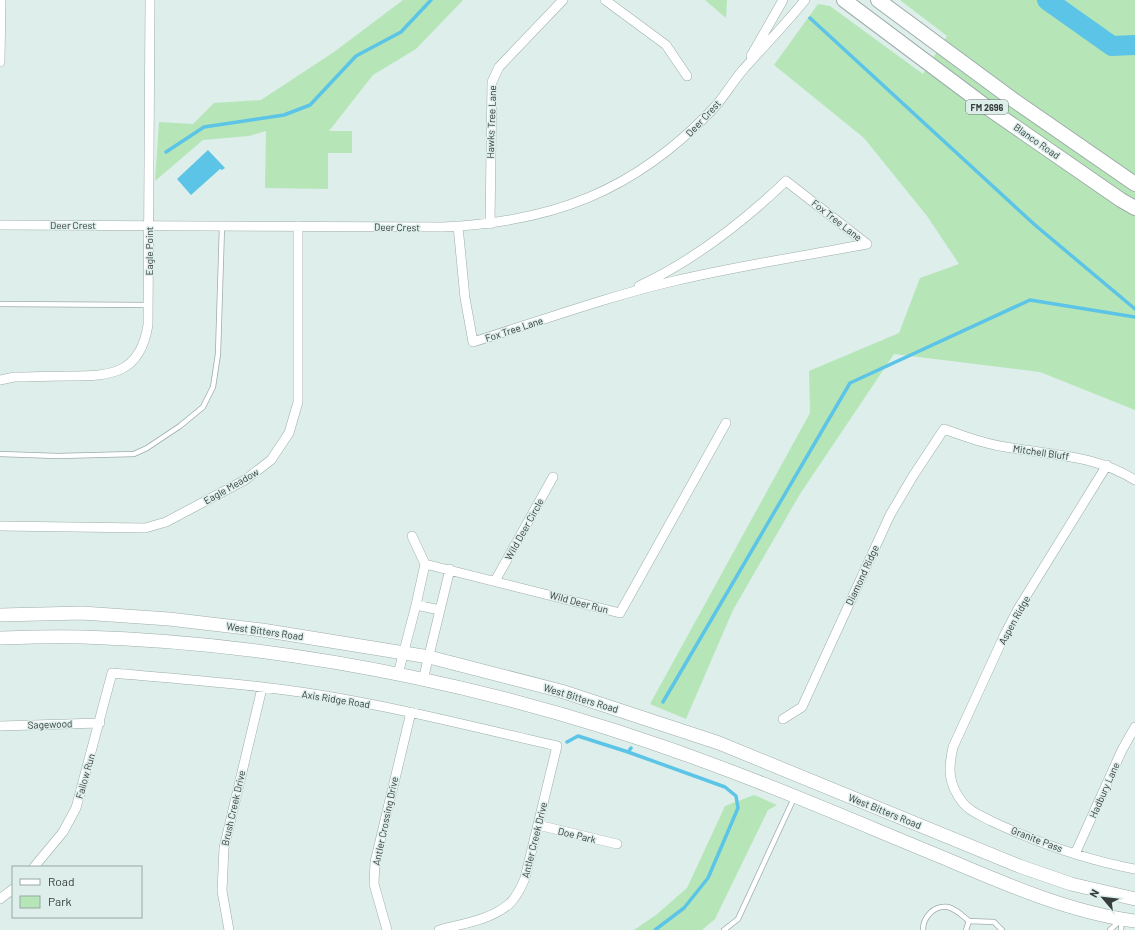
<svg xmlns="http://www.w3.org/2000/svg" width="1135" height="930" viewBox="0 0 1135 930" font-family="Barlow,sans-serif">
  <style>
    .green { fill: #b6e6b8 }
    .water { fill: #5cc4e6 }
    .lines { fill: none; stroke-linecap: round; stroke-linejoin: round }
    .stream { stroke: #5cc4e6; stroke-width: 3.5 }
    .river { stroke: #5cc4e6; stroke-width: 20 }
    .service-casing { stroke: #9dadaa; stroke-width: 6 }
    .minor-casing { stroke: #9dadaa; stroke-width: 10 }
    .secondary-casing { stroke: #9dadaa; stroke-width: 14 }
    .primary-casing { stroke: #9dadaa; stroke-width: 16 }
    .service { stroke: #fff; stroke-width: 4.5 }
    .minor { stroke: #fff; stroke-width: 9 }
    .secondary { stroke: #fff; stroke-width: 13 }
    .primary { stroke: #fff; stroke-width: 14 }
    .labels { text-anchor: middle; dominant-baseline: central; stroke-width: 3; stroke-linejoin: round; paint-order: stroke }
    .shield { fill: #ddeeeb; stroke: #687270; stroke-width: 1 }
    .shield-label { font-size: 9px; font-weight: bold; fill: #363d3c }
    .street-label { font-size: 10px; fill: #363d3c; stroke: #ddeeeb }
  </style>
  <rect width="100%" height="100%" fill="#ddeeeb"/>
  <!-- green -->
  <path class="green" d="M403 0H463L416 49 373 75 329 131H352V153H328V189L265 188 266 131 249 136 203 140 155 181 159 122 193 124 214 103 261 100 334 52Z
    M705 0H727L726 18Z
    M900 0H1135V410L1040 372 894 354 800 494 733 610 686 719 650 704 810 413 809 371 899 333 920 278 959 264 927 216 864 138 774 65 818 4 830 6 923 74 947 36Z
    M754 795 777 805 768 810 715 919 702 930H634L656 915 687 888 725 806Z"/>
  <!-- water -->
  <path class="water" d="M208 150 225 168 222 170 220 169 191 195 177 179Z"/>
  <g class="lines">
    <!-- stream -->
    <path class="stream" d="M810 18 1035 225 1135 309
      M166 152 204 127 284 115 310 105 356 56 401 32 431 0
      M663 702 850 383 1030 300 1135 317
      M567 742 578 736 628 752
      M631 748 628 752 725 787 736 796 738 808 708 878 684 908 655 930"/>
    <!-- river -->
    <path class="river" d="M1047 0 1112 46 1135 45"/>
    <defs>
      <path id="service" d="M0 304 148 305
        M0 454 58 456 134 454 147 448 180 426 203 407 213 387 218 354 222 226
        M969 921 994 922 1002 930
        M724 930 738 919 794 798
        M923 930C923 917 934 905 948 907 956 909 963 916 969 921L966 930
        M1110 930 1122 919 1121 930"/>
      <path id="minor" d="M605 0 666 45 687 76
        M751 56 783 0
        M0 62 1 0
        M490 224 492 82 499 67 563 0
        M0 225 443 227C553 222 634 191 711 111 723 99 731 84 742 71 763 47 785 25 805 0
        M458 226 465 298 473 342C540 321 606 297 674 281 738 266 803 256 867 244
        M639 286C695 260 742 223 786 181L867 244
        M0 380 14 377C32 377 51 376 69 376 112 376 140 374 148 325L150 0
        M1107 465 1018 609 1005 634 953 747C948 769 948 784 963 803 970 812 982 816 991 821 1036 842 1086 860 1135 869
        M0 526 145 528 166 522 245 480 271 460 289 433 298 402V226
        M412 536 425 564 620 613 726 423
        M495 581 553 477
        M416 605 440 610
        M398 674 416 605 425 564
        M423 680 450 569
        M783 719 802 707 890 515 913 476 944 429C966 437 988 445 1012 448 1055 455 1097 456 1135 480
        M0 726 100 723
        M538 825 617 844
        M1075 854 1122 750 1135 727
        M34 867 63 832 76 808 112 673C181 679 251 684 320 695 400 708 478 728 557 746L525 878C521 888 517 897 509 904 491 920 461 924 439 930
        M0 899 13 889
        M229 930 222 891 224 848 262 688
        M387 930 374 884 375 862 411 712"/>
      <path id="secondary" d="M0 615 82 613 169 619 262 630 429 657 561 691 719 743 1019 866 1071 884 1135 899
        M0 638C28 637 55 636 83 637 304 644 524 692 730 771 802 798 873 829 944 858 1005 884 1069 912 1135 921"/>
      <path id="primary" d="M844 0 988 108 1121 200 1135 208
        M878 0 1012 99 1135 184"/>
    </defs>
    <!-- service casing -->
    <use href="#service" class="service-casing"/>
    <!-- minor casing -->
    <use href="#minor" class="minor-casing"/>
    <!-- secondary casing -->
    <use href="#secondary" class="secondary-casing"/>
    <!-- primary casing -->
    <use href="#primary" class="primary-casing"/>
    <!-- service -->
    <use href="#service" class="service"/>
    <!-- minor -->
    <use href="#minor" class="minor"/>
    <!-- secondary -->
    <use href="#secondary" class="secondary"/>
    <!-- primary -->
    <use href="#primary" class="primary"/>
  </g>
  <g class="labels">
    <!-- shield labels -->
    <rect class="shield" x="966" y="100" width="42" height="14" rx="3"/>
    <g class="shield-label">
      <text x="987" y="107">FM 2696</text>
    </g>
    <!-- street labels -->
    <g class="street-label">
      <text transform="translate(703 118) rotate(-47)">Deer Crest</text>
      <text transform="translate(491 122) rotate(-88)">Hawks Tree Lane</text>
      <text transform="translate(1037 141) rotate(35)">Blanco Road</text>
      <text transform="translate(837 220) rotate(38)">Fox Tree Lane</text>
      <text x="73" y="225">Deer Crest</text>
      <text transform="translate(397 227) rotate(1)">Deer Crest</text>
      <text transform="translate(149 251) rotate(-90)">Eagle Point</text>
      <text transform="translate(514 329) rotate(-18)">Fox Tree Lane</text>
      <text transform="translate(1041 452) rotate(8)">Mitchell Bluff</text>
      <text transform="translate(231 486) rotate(-30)">Eagle Meadow</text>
      <text transform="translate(524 529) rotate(-61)">Wild Deer Circle</text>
      <text transform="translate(862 575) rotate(-65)">Diamond Ridge</text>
      <text transform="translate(579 602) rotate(15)">Wild Deer Run</text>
      <text transform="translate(1014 620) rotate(-61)">Aspen Ridge</text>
      <text transform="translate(265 631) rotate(8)">West Bitters Road</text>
      <text transform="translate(581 698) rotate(17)">West Bitters Road</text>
      <text transform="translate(336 699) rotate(9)">Axis Ridge Road</text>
      <text transform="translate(50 724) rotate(-2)">Sagewood</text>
      <text transform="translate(85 776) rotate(-74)">Fallow Run</text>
      <text transform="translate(1104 790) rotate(-66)">Hadbury Lane</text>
      <text transform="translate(233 808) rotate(-77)">Brush Creek Drive</text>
      <text transform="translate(885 811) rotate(22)">West Bitters Road</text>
      <text transform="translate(385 821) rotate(-78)">Antler Crossing Drive</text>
      <text transform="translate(577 835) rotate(14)">Doe Park</text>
      <text transform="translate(1037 839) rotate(21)">Granite Pass</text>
      <text transform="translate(534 840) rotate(-76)">Antler Creek Drive</text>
    </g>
  </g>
  <!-- legend -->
  <rect x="12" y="866" width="130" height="52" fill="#ddeeeb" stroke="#9aa7a5"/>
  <rect x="20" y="879" width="20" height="6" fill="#ffffff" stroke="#9aa7a5"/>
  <text x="48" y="886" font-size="12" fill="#363d3c">Road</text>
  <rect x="20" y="896" width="20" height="12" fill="#b6e6b8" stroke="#9aa7a5"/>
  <text x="48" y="906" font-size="12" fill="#363d3c">Park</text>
  <!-- north arrow -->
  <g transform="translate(1103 898) rotate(298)" stroke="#ddeeeb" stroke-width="3" paint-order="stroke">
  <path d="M0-3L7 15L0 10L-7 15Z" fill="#363d3c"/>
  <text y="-6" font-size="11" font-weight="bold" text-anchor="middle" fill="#363d3c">N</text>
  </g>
</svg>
